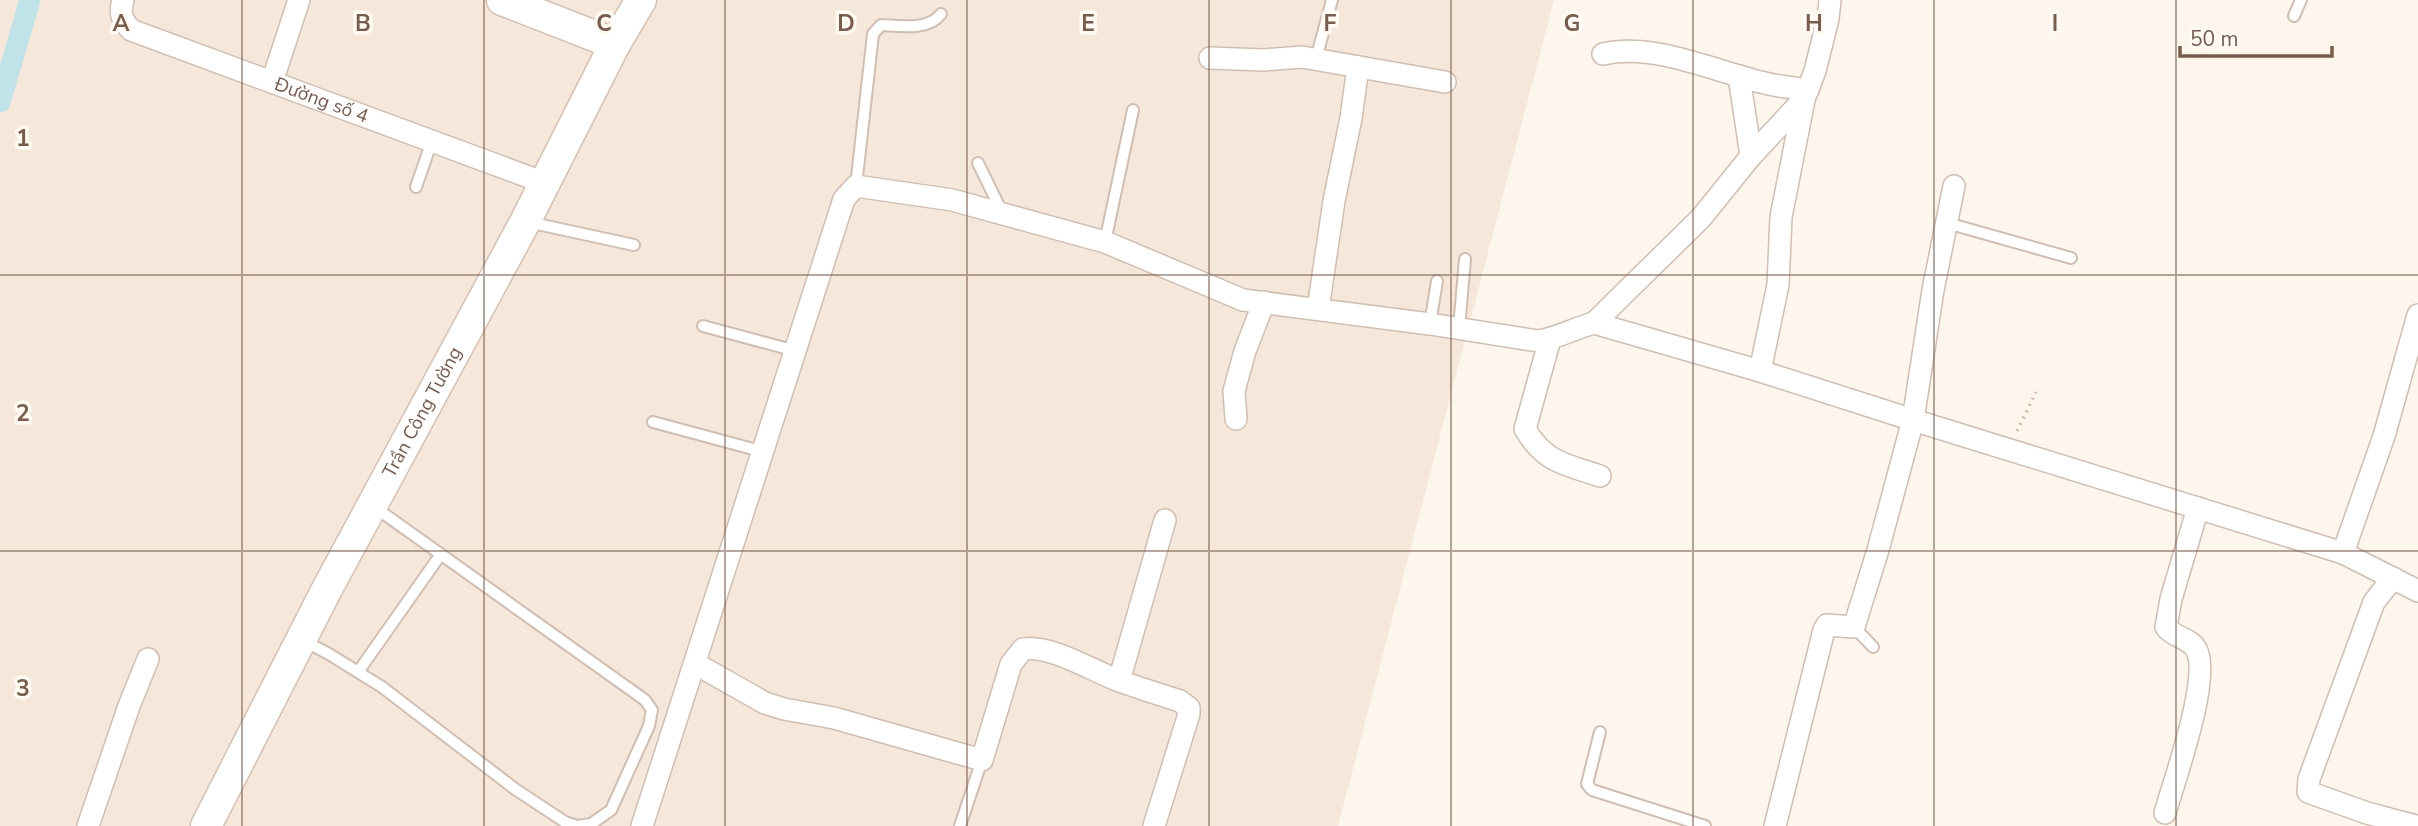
<svg xmlns="http://www.w3.org/2000/svg" width="2418" height="826" viewBox="0 0 2418 826" font-family="'Nunito Sans',sans-serif">
  <style>
    .residential { fill: #f5e8da }
    .lines { fill: none; stroke-linecap: round; stroke-linejoin: round }
    .canal { stroke: #bfe3e8; stroke-width: 21 }
    .service-casing { stroke: #d1beb0; stroke-width: 14 }
    .minor-casing { stroke: #d1beb0; stroke-width: 24 }
    .secondary-casing { stroke: #d6c0b0; stroke-width: 33 }
    .path { stroke: #d9b8a5; stroke-width: 3.5; stroke-dasharray: 2 5; stroke-linecap: butt }
    .service { stroke: #fff; stroke-width: 10 }
    .minor { stroke: #fff; stroke-width: 21 }
    .secondary { stroke: #fff; stroke-width: 30 }
    .grid { fill: none; stroke: #7a5c4d; stroke-width: 2; stroke-opacity: 0.55 }
    .labels { text-anchor: middle; dominant-baseline: central; stroke-width: 7; stroke-linejoin: round; paint-order: stroke }
    .street-label { font-size: 19px; fill: #7a5c4d; stroke: #fffaf3 }
    .grid-label { font-size: 23px; text-anchor: middle; font-weight: bold; fill: #7a5c4d; stroke: #fffaf3; stroke-width: 7; stroke-linejoin: round; paint-order: stroke }
  </style>
  <rect width="100%" height="100%" fill="#fdf6ec"/>
  <!-- residential -->
  <path class="residential" d="M0 0H1554L1338 826H0Z"/>
  <g class="lines">
    <!-- canal -->
    <path class="canal" d="M0 102 30 0"/>
    <defs>
      <path id="service" d="M2294 16 2301 0
        M1316 59 1332 0
        M978 163 1002 212
        M856 186 873 34 881 25C900 26 928 31 941 14
        M416 187 432 141
        M528 222 634 245
        M1947 223 2071 258
        M1105 242 1133 110
        M1430 324 1437 281
        M703 326 796 351
        M1459 328 1465 259
        M653 422 764 452
        M1854 627 1873 647
        M304 641 329 654 382 687 515 789 565 822 577 826 591 824 611 810 649 726 652 710 645 700 373 506
        M358 672 441 554
        M1600 732 1587 784 1592 790 1705 826
        M960 826 982 760"/>
      <g id="minor">
        <path id="s1" d="M123 0C119 14 122 20 131 30L545 183"/>
        <path d="M1603 54C1656 42 1717 73 1769 84 1782 87 1795 88 1808 90"/>
        <path d="M1210 58 1263 60 1302 57 1445 82"/>
        <path d="M1739 76 1751 156"/>
        <path d="M272 82 299 0"/>
        <path d="M1318 309 1334 201 1351 118 1358 67"/>
        <path d="M1594 323 1701 218 1751 156 1804 99 1815 71 1828 19 1830 0"/>
        <path d="M1550 339 1525 429C1545 463 1565 464 1600 476"/>
        <path d="M1760 371 1778 285 1781 217 1804 100"/>
        <path d="M1236 419 1234 391 1245 351 1264 302"/>
        <path d="M2343 553 2384 436 2418 315"/>
        <path d="M2393 578 2374 602 2309 779 2308 792 2367 813 2416 826"/>
        <path d="M696 664 765 703 784 709 834 718 982 760 1011 664 1023 649C1051 645 1091 670 1117 680 1138 688 1159 694 1180 701L1189 708V714L1154 826"/>
        <path d="M1119 681 1165 520"/>
        <path d="M2165 813C2174 781 2212 676 2196 649 2189 637 2174 638 2166 627L2171 599 2198 508"/>
        <path d="M88 826 129 706 148 659"/>
        <path d="M642 826 844 199 856 186 952 200 1105 242 1243 300 1430 324 1538 341C1558 338 1575 328 1594 323L1760 371 1913 420 2343 553 2418 591"/>
        <path d="M1775 826 1824 630 1827 625 1854 627 1878 550 1913 420 1933 290 1954 186"/>
      </g>
      <g id="secondary">
        <path d="M502 0 615 44"/>
        <path id="s2" d="M206 826 327 589 525 222 615 44 641 0"/>
      </g>
    </defs>
    <!-- service casing -->
    <use href="#service" class="service-casing"/>
    <!-- minor casing -->
    <use href="#minor" class="minor-casing"/>
    <!-- secondary casing -->
    <use href="#secondary" class="secondary-casing"/>
    <!-- path -->
    <path class="path" d="M2017 431 2036 392"/>
    <!-- service -->
    <use href="#service" class="service"/>
    <!-- minor -->
    <use href="#minor" class="minor"/>
    <!-- secondary -->
    <use href="#secondary" class="secondary"/>
  </g>
  <!-- grid -->
  <path class="grid" d="M242 0V826M484 0V826M725 0V826M967 0V826M1209 0V826M1451 0V826M1693 0V826M1934 0V826M2176 0V826M0 275H2418M0 551H2418"/>
  <g class="labels">
    <!-- street labels -->
    <g class="street-label">
      <text stroke="none"><textPath href="#s1" startOffset="236">Đường số 4</textPath></text>
      <text stroke="none"><textPath href="#s2" startOffset="467">Trần Công Tường</textPath></text>
    </g>
  </g>
  <g class="grid-label">
    <text x="121" y="31">A</text>
    <text x="363" y="31">B</text>
    <text x="604" y="31">C</text>
    <text x="846" y="31">D</text>
    <text x="1088" y="31">E</text>
    <text x="1330" y="31">F</text>
    <text x="1572" y="31">G</text>
    <text x="1814" y="31">H</text>
    <text x="2055" y="31">I</text>
    <text x="23" y="146">1</text>
    <text x="23" y="421">2</text>
    <text x="23" y="696">3</text>
  </g>
  <!-- scale -->
  <path d="M2180 46v10h152v-10" fill="none" stroke="#7a5c4d" stroke-width="3.5"/>
  <text x="2190" y="46" font-size="21" fill="#7a5c4d" stroke="#fffaf3" stroke-width="5" paint-order="stroke">50 m</text>
</svg>
